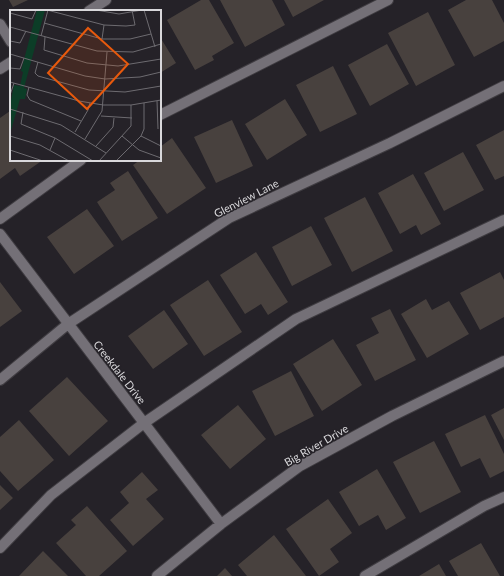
<svg xmlns="http://www.w3.org/2000/svg" width="504" height="576" viewBox="0 0 504 576" font-family="Lato,sans-serif">
  <style>
    .building { fill: #48413e }
    .lines { fill: none; stroke-linecap: round; stroke-linejoin: round }
    .minor-casing { stroke: #3f3c41; stroke-width: 12 }
    .minor { stroke: #747077; stroke-width: 10 }
    .labels { text-anchor: middle; dominant-baseline: central; stroke-width: 3; stroke-linejoin: round; paint-order: stroke }
    .street-label { font-size: 11px; fill: #d9d8db; stroke: #252228 }
    .inset-road { fill: none; stroke: #6d6b70; stroke-width: 1 }
    .view { fill: #e8590c; fill-opacity: 0.15; stroke: #e8590c; stroke-width: 2 }
    .inset-edge { fill: none; stroke: #d9d8db; stroke-width: 2 }
  </style>
  <rect width="100%" height="100%" fill="#252228"/>
  <!-- building -->
  <path class="building" d="M9 0H28L13 7Z
    M201 0H209L234 43 212 56 214 60 195 70 167 20Z
    M220 0H272L285 25 245 47Z
    M284 0H324L293 17Z
    M466 0H492L504 23V41L474 57 448 10Z
    M428 12 455 65 416 86 388 33Z
    M160 37 176 63 160 73Z
    M387 44 409 84 370 106 348 65Z
    M333 66 357 114 320 132 296 85Z
    M285 99 307 135 267 160 245 124Z
    M10 111 11 160H43L20 176 15 168 0 179V118Z
    M232 120 253 166 216 183 194 137Z
    M504 130V176L495 180 476 145Z
    M172 138 206 188 167 214 133 165 140 160H160V147Z
    M463 152 484 190 444 211 424 173Z
    M128 171 158 218 122 241 97 202 115 190 110 183Z
    M413 174 441 224 421 235 416 225 400 234 378 193Z
    M365 197 393 251 352 272 324 218Z
    M87 209 114 246 74 274 47 237Z
    M311 226 332 265 292 286 272 247Z
    M256 252 288 302 268 315 261 304 245 314 220 275Z
    M500 272 504 280V317L480 330 460 293Z
    M208 280 242 332 204 356 170 305Z
    M0 282 22 311 0 327Z
    M426 299 432 310 449 301 469 334 427 358 401 314Z
    M390 309 416 360 375 381 356 345 379 333 371 318Z
    M164 310 188 344 153 369 128 336Z
    M333 339 362 385 322 411 293 364Z
    M291 371 314 416 275 436 252 391Z
    M67 377 108 421 69 456 29 411Z
    M238 405 266 439 230 469 201 435Z
    M504 408V440L491 415Z
    M485 415 504 454V471L490 478 480 458 461 467 445 434Z
    M19 420 54 460 18 491 0 471V437Z
    M434 441 461 492 420 513 393 462Z
    M377 469 406 518 386 530 378 515 359 526 339 492Z
    M142 472 158 490 146 499 164 519 133 546 110 520 129 503 120 492Z
    M0 485 13 498 0 510Z
    M328 499 352 533 330 549 339 562 319 576 286 529Z
    M87 506 127 551 99 576H86L56 543 76 525 71 520Z
    M274 535 306 576H247L238 565Z
    M481 543 500 576H458L449 561Z
    M43 551 68 576H19Z
    M439 564 446 576H419Z
    M225 568 232 576H217Z"/>
  <g class="lines">
    <defs>
      <path id="minor" d="M89 11 106 0
        M0 24 11 42
        M0 69 11 62
        M160 115 388 0
        M0 219 81 160
        M0 234 221 524
        M0 380 68 324 229 218 390 143 504 86
        M0 548 51 495 144 423 296 319 504 220
        M157 576 221 524 300 466 392 416 504 361
        M365 576 484 506 504 497"/>
    </defs>
    <!-- minor casing -->
    <use href="#minor" class="minor-casing"/>
    <!-- minor -->
    <use href="#minor" class="minor"/>
  </g>
  <g class="labels">
    <!-- street labels -->
    <g class="street-label">
      <text transform="translate(246 198) rotate(-27)">Glenview Lane</text>
      <text transform="translate(120 372) rotate(52)">Creekdale Drive</text>
      <text transform="translate(316 445) rotate(-30)">Big River Drive</text>
    </g>
  </g>
  <!-- overview -->
  <g transform="translate(10 10)">
    <rect width="151" height="151" fill="#252228"/>
    <path d="M27 0H35L14 78 17 79 15 89H10L0 124V95L4 75 10 76 13 62 11 61Z" fill="#0c3d27"/>
    <path class="inset-road" d="M37 0 94 15 116 16 125 15 122 0M86 0 109 4 132 0M134 0 145 37M0 3 22 9 26 0M34 13 92 29 94 15M0 17 87 41 123 42 151 34M31 26 38 0M35 27 34 40 77 53 108 56 151 49M92 29H120L141 24M0 31 10 33 16 21M0 44 75 66 95 69 130 67 151 62M28 52 25 63 28 66 79 80 115 82 151 76M0 58 10 59 14 48M0 72 69 91 93 95H121L151 90M19 77 17 85 20 90 71 111M0 85 4 73M147 91 148 119M0 99 51 115 96 143M13 102 11 114 45 128 83 151M91 106 122 108M65 122 78 100 80 93M0 126 30 135 59 151M112 126 129 140 151 148M131 126 151 136M75 129 92 101 97 42M86 136 103 117 104 108M0 140 33 151M40 140 45 128M89 151 121 116V95M106 151 131 126 134 119V93"/>
    <path class="view" d="M78 18 118 54 77 99 38 63Z"/>
    <rect width="151" height="151" class="inset-edge"/>
  </g>
</svg>
